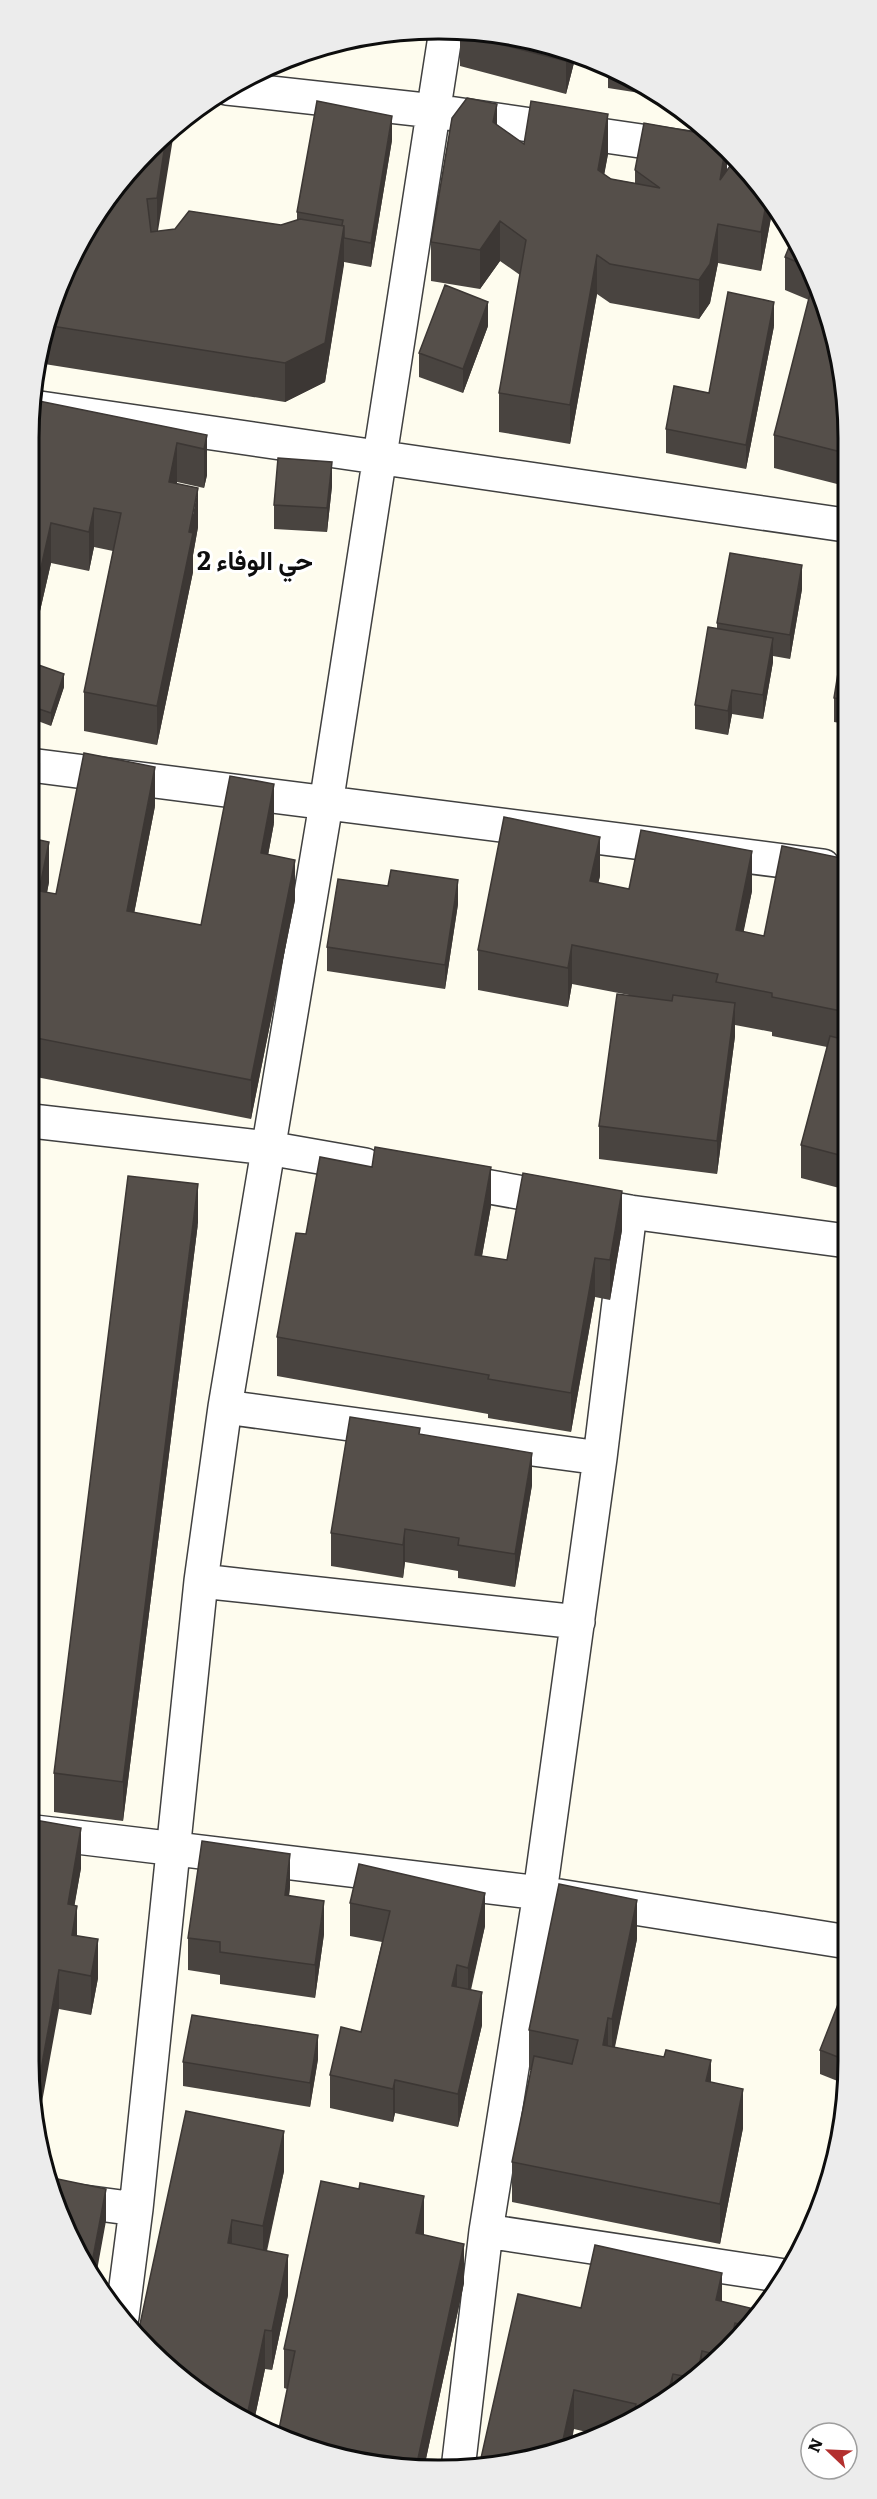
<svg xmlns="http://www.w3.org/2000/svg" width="877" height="2499" viewBox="0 0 877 2499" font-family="Literata,Vazirmatn,serif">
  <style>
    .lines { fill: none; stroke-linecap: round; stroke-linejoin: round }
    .street-casing { stroke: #404040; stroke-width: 36 }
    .street { stroke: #fff; stroke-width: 33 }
    .wall { fill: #494440 }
    .shaded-wall { fill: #3c3734 }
    .building { fill: #554f4a; stroke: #3c3734; stroke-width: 1.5 }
    .labels { text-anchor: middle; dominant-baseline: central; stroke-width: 6; stroke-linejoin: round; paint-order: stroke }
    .district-label { font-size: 26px; font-weight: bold; fill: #0d0d0d; stroke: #fff }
    .rim { fill: none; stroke: #0d0d0d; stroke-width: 3 }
  </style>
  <rect width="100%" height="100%" fill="#fefcee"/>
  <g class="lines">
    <defs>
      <path id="street" d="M227 88 434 111 730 154
        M33 407 845 525
        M30 765 823 866
        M32 1121 268 1148 365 1165
        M445 1179 630 1212 847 1241
        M225 1407 600 1458
        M201 1581 578 1622
        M35 1832 540 1893 848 1942
        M61 2199 136 2209
        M486 2231 785 2276
        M122 2317 136 2209 201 1581 225 1407 326 804 446 30
        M458 2469 486 2231 540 1893 600 1458 630 1212"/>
    </defs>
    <!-- street casing -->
    <use href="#street" class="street-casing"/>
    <!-- street -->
    <use href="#street" class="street"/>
  </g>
  <!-- wall -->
  <path class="wall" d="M460 34 544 42 576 55 566 94 460 66Z
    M608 69 644 84 659 96 608 88Z
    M497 125 524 144 608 154 604 174 611 179 635 183V170L727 152V169L773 207 761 271 718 263 710 303 699 319 610 303 597 294 570 444 499 432V393L520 275 500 261 480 289 431 281V242Z
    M168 130 157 231 281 225 297 220V212L392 140 371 267 344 262 325 382 285 402 38 363 42 333 71 257Z
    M785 257H806L845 385V486L774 468V435L809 300 785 290Z
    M488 326 463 393 419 377V353Z
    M774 326 746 469 666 453V429L709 393Z
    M207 435V475L204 488 177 482V483L198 527 193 555V572L157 745 84 731V692L113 551 94 547 89 571 51 563 40 611 29 609 28 438Z
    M332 486 327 532 274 529V505Z
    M802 589 790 659 773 656V662L763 719 732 714 728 735 695 729V705L717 629V623Z
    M845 630 846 724 834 722V698Z
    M30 672 64 687 51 726 30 718Z
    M30 757 39 798 31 839 49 882 47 893 56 894 155 806 134 913 201 925 274 823 268 855 295 900 251 1119 31 1076Z
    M846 859 847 1190 801 1178V1145L827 1047 772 1036V1032L735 1025V1036L717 1174 599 1159V1126L629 995 572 984 568 1007 478 990V950L600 876 598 883 629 889 752 891 743 932 764 936Z
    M458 904 445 989 327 971V947Z
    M491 1206 482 1256 507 1260 622 1230 610 1300 595 1297 571 1432 488 1418V1414L277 1376V1337L306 1234Z
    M198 1223 123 1821 54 1812V1773Z
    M420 1434 532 1485 515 1587 458 1578V1571L405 1562 403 1578 331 1566V1533Z
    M35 1820 81 1868 74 1906 77 1936 98 1978 91 2015 59 2009Z
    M290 1887 289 1896 324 1934 315 1998 220 1984V1975L188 1970V1938Z
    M350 1903 485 1926 471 1990 482 2025 458 2127 395 2113 393 2122 330 2108V2075L361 2032 382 1942 350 1936Z
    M637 1939 615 2047 711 2082 743 2128 720 2244 512 2202V2162L531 2070H529V2030Z
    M820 2050 849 2061 845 2084 820 2074Z
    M318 2059 310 2107 183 2086V2062Z
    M186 2111 284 2171 267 2251 288 2295 272 2370 265 2369 253 2426 189 2386Z
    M424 2235 464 2283 424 2468 385 2467 287 2389 284 2388V2349Z
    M722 2301 750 2324 729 2350 667 2401 595 2434 574 2429 544 2457 581 2308Z"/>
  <!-- shaded-wall -->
  <path class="shaded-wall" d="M568 52 576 55 566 94V61Z
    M497 104V143L493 122Z
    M608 114V154L598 209V170Z
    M392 116V140L371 267V243Z
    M175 126 157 237V198L167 131Z
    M725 150 727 152V177L720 180Z
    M767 199 773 207 761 271V232Z
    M500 221V261L480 289V250Z
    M718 224V263L710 303 699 319V280Z
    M344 226V265L325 382 285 402V363Z
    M597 255V294L570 444V405Z
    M488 302V326L463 393V369Z
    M774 302V326L746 469V445Z
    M207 435V475L204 488V449Z
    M177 443V482L169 521V482Z
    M332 462V486L327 532V508Z
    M198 488V527L193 555V572L157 745V706Z
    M94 508V547L89 571V532Z
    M51 523V563L40 611V572Z
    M802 565V589L790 659V635Z
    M773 638V662L763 719V695Z
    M64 674V687L51 726V713Z
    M732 690V714L728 735V711Z
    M39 759V798L30 841V803Z
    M155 767V806L127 950V911Z
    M274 784V823L261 893V853Z
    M600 837V876L590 921V881Z
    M49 842V882L39 931V891Z
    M752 851V891L736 969V930Z
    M295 860V900L251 1119V1080Z
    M458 880V904L445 989V965Z
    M572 945V984L568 1007V968Z
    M735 1003V1036L717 1174V1141Z
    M491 1167V1206L475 1294V1255Z
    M198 1184V1223L123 1821V1782Z
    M622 1191V1230L610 1300V1260Z
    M595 1258V1297L571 1432V1393Z
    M532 1453V1485L515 1587V1554Z
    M405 1529V1562L403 1578V1545Z
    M81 1828V1868L68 1943V1904Z
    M290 1854V1887L285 1928V1895Z
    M485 1893V1926L468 2000V1968Z
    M637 1900V1939L612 2059V2019Z
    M324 1901V1934L315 1998V1965Z
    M77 1906V1945L72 1974V1935Z
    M98 1939V1978L91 2015V1976Z
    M457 1965V1997L452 1986Z
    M59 1970V2009L36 2135V2097Z
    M482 1992V2025L458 2127V2094Z
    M608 2018V2057L603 2045Z
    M318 2035V2059L310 2107V2083Z
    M711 2060V2099L706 2081Z
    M395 2080V2113L393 2122V2089Z
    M743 2089V2128L720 2244V2204Z
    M284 2131V2171L263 2265V2226Z
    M106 2189V2221L96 2276 91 2268Z
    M424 2196V2235L416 2233Z
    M232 2220V2259L228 2243Z
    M464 2244V2283L424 2468H416Z
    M288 2255V2295L272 2370V2331Z
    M722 2273V2312L716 2300Z
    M750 2308V2324L746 2329V2325Z
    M735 2323V2343L729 2350Z
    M265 2330V2369L253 2426 246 2421Z
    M702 2351V2372L697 2376Z
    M673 2374V2396L666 2401Z
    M574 2390V2429L571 2445 561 2449Z"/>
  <!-- building -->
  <path class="building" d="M462 29 544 42 568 52 566 61 460 34Z
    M467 98 497 104 493 122 524 144 531 101 608 114 598 170 611 179 660 188 635 170 644 123 705 134 725 150 720 180 735 159 747 168 767 199 761 232 718 224 710 264 699 280 610 264 597 255 570 405 499 393 526 240 500 221 480 250 431 242 452 118Z
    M317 101 392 116 371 243 344 238V226L342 225 343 220 297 212Z
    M167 131 157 198 147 199 151 232 175 229 189 211 281 225 300 219 344 226 325 343 285 363 45 325 71 257 113 189Z
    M793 237 806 257 809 267 785 257Z
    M445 285 488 302 463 369 419 353Z
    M811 290 817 291 845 385V453L774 435Z
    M728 292 774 302 746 445 666 429 674 386 709 393Z
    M34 400 207 435 204 449 177 443 169 482 198 488 189 532 193 533 157 706 84 692 121 513 94 508 89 532 51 523 40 572 29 570 28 438Z
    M278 458 332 462 327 508 274 505Z
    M730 553 802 565 790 635 717 623Z
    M708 627 773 638 763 695 732 690 728 711 695 705Z
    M845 630 846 700 834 698Z
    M33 663 64 674 51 713 30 706V672Z
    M84 753 155 767 127 911 201 925 230 776 274 784 261 853 295 860 251 1080 31 1037 30 838 49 842 39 891 56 894Z
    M30 757 39 759 30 803Z
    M504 817 600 837 590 881 629 889 641 830 752 851 736 930 764 936 782 846 846 859V1012L772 997V993L716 982 718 974 572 945 568 968 478 950Z
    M391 870 458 880 445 965 327 947 338 879 388 886Z
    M617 994 672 1001 673 995 735 1003 717 1141 599 1126Z
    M830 1036 846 1040 847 1157 801 1145Z
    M375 1147 491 1167 475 1255 507 1260 523 1173 622 1191 610 1260 595 1258 571 1393 488 1379 489 1375 277 1337 296 1233 306 1234 320 1157 372 1167Z
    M128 1176 198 1184 123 1782 54 1773Z
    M350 1417 420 1428 419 1434 532 1453 515 1554 458 1545 459 1538 405 1529 403 1545 331 1533Z
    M35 1820 81 1828 68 1904 77 1906 72 1935 98 1939 91 1976 59 1970 36 2097Z
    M202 1841 290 1854 285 1895 324 1901 315 1965 220 1952V1942L188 1938Z
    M359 1864 485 1893 468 1968 457 1965 452 1986 482 1992 458 2094 395 2080 393 2089 330 2075 341 2027 361 2032 390 1911 350 1903Z
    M559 1884 637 1900 612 2019 608 2018 603 2045 664 2057 666 2050 711 2060 706 2081 743 2089 720 2204 512 2162 534 2056 572 2064 578 2040 529 2030Z
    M848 1979 849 2061H848L820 2050Z
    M192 2015 318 2035 310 2083 183 2062Z
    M186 2111 284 2131 263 2226 232 2220 228 2243 288 2255 272 2331 265 2330 246 2421 189 2386 137 2338Z
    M48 2177 106 2189 91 2268 60 2217Z
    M321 2181 359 2189 360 2183 424 2196 416 2233 464 2244 416 2468 385 2467 278 2434 295 2351 284 2349Z
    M595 2245 722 2273 716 2300 750 2308 746 2325 735 2323 729 2350 722 2356 702 2351 697 2376 694 2378 673 2374 666 2400H668L667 2401 633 2416 636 2404 574 2390 561 2449 544 2457 479 2467 518 2294 581 2308Z"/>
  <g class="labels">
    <!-- district labels -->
    <g class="district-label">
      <text x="255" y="558">حي الوفاء 2</text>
    </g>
  </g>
  <!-- crop -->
  <path d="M0 0H877V2499H0ZM438 39H439A399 399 0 0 1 838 438V2061A399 399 0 0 1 439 2460H438A399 399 0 0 1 39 2061V438A399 399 0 0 1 438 39Z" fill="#ececec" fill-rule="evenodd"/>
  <path class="rim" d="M438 39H439A399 399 0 0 1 838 438V2061A399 399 0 0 1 439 2460H438A399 399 0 0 1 39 2061V438A399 399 0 0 1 438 39Z"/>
  <!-- north arrow -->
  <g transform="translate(829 2451) rotate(293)"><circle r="28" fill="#ffffff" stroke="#9e9e9e" stroke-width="1.5"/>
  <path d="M0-4.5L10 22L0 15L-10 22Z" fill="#b3302f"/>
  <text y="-9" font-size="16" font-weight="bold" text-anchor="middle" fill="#0d0d0d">N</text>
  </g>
</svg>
